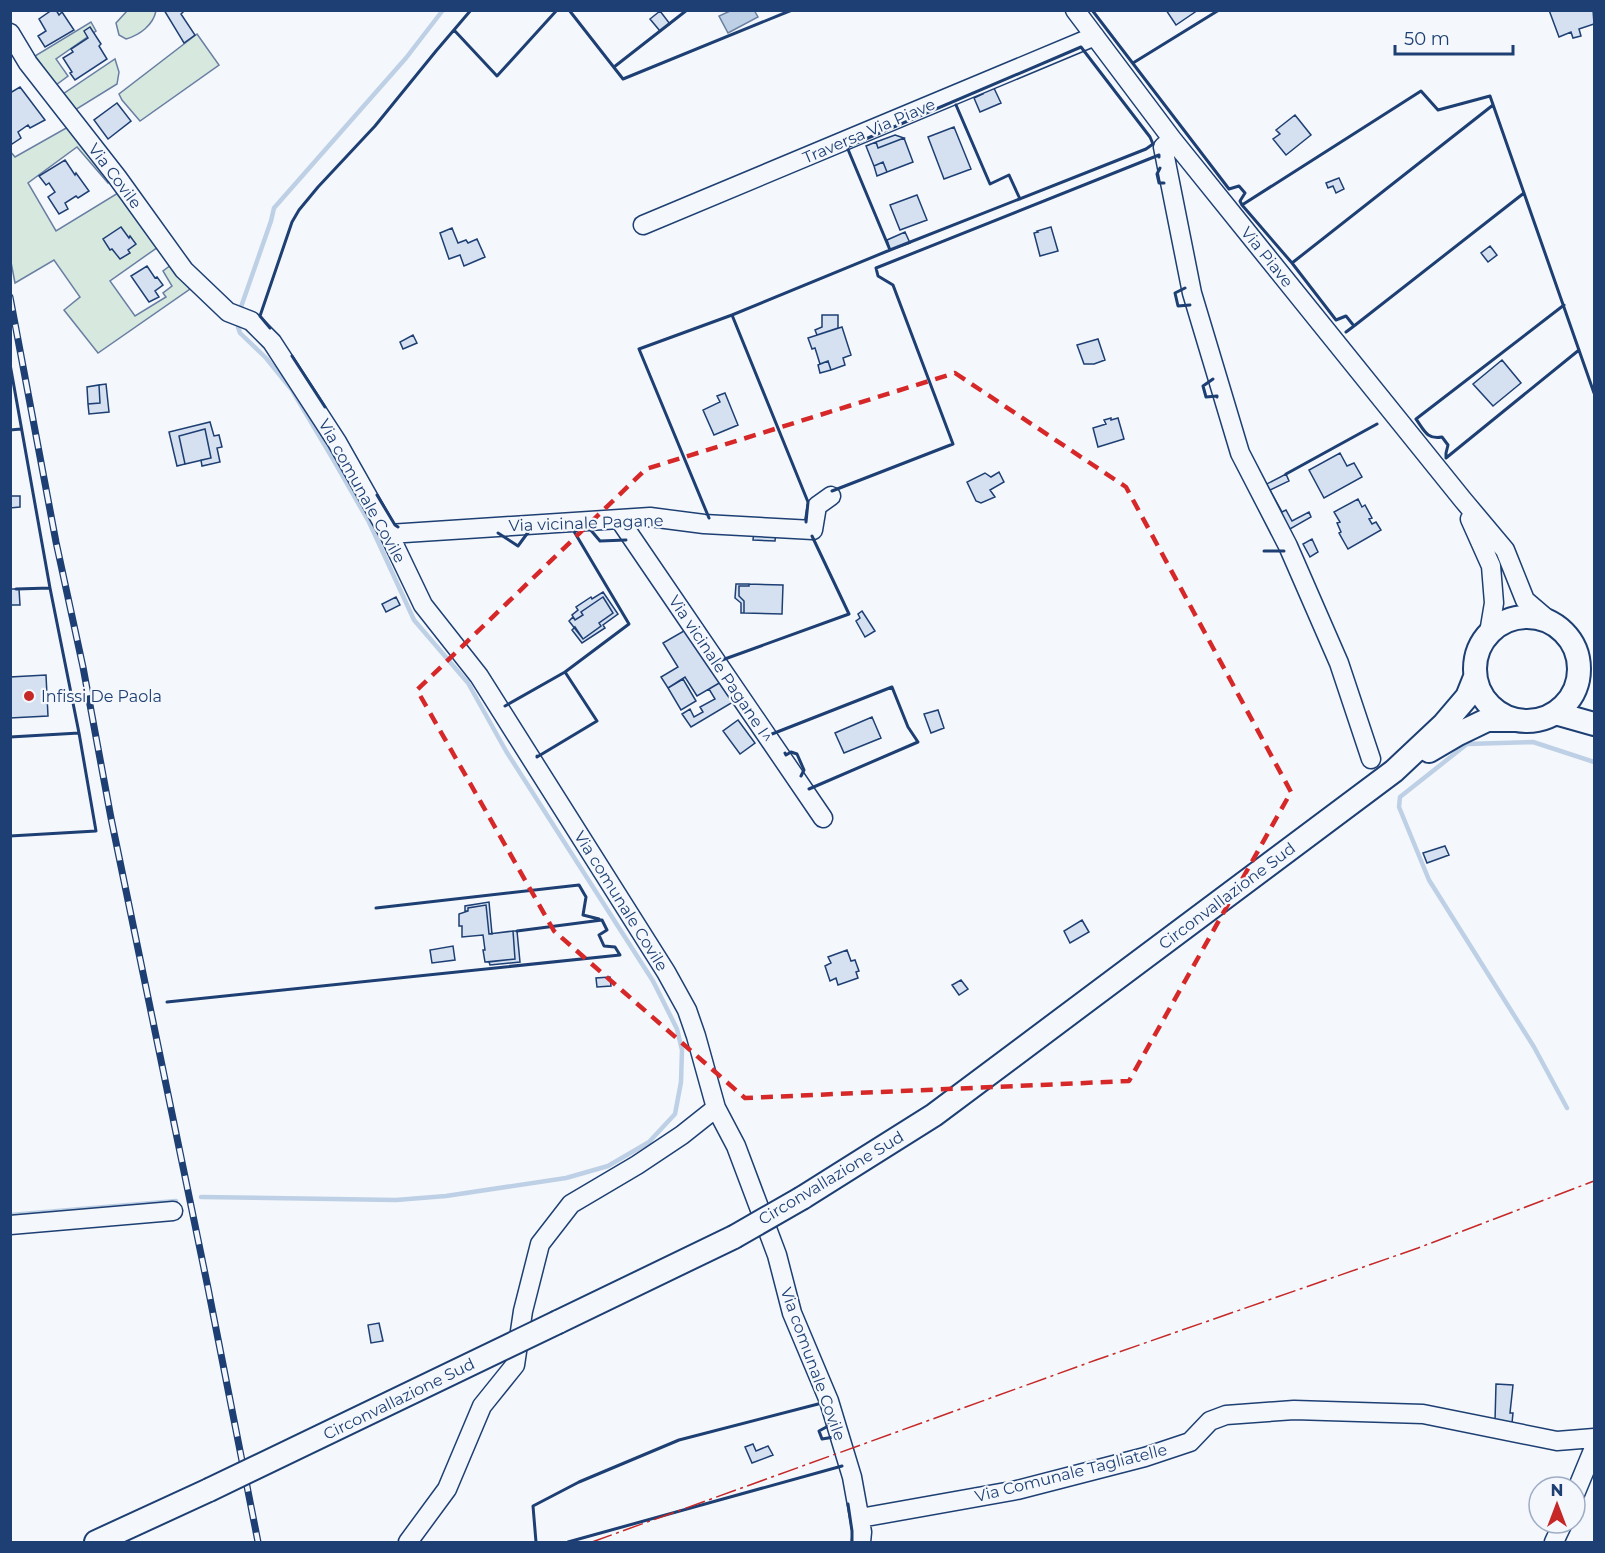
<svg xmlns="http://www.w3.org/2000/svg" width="1605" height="1553" viewBox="0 0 1605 1553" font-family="Montserrat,sans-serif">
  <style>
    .green { fill: #d7e8df; stroke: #687fa3; stroke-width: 1.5 }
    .water { fill: #bed0e5; stroke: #687fa3; stroke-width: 1.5 }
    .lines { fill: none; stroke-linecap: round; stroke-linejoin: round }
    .stream { stroke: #bed0e5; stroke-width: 4.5 }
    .building { fill: #d5e0f0; stroke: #1d3f73; stroke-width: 1.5 }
    .minor-casing { stroke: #1d3f73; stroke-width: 21 }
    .major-casing { stroke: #1d3f73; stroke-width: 26 }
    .minor { stroke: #f4f7fb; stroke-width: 18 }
    .major { stroke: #f4f7fb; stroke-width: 22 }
    .rail-casing { stroke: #1d3f73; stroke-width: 7 }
    .rail { stroke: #f4f7fb; stroke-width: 4.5; stroke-dasharray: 14; stroke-linecap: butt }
    .major-bridge-casing { stroke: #1d3f73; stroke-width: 26; stroke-linecap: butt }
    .major-bridge { stroke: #f4f7fb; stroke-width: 22 }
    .wall { stroke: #1d3f73; stroke-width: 3 }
    .power { stroke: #c62828; stroke-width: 1.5; stroke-dasharray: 21 4.5 3 4.5; stroke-linecap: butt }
    .marked { fill: none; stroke: #d62828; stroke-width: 4.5; stroke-dasharray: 12 8; stroke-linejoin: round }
    .poi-dot { fill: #c62828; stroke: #f4f7fb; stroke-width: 2 }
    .labels { text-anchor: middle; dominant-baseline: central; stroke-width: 4.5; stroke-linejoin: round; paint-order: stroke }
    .street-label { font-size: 16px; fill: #1d3f73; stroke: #f4f7fb }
    .poi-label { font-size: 16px; fill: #1d3f73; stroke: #f4f7fb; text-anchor: start }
  </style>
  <rect width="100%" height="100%" fill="#f4f7fb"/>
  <!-- green -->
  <path class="green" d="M127 11H156C153 25 140 35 126 39L119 35 116 23Z
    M91 22 96 31 56 59 68 76 56 85 35 56Z
    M197 34 219 65 140 121 122 100 119 94Z
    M115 59 119 72 117 84 75 110 63 94Z
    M68 127 110 180 108 183 77 147 28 183 56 231 118 193 158 247 110 281 135 316 166 297 163 293 172 286 163 271 171 265 190 289 98 353 64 310 80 297 54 260 15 283 10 257V151L15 157Z"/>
  <!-- water -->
  <path class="water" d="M754 10 758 17 728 33 719 16 730 11Z"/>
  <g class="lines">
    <!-- stream -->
    <path class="stream" d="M240 313 241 307 271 221 274 208 406 58 443 10
      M1567 1108 1534 1047 1429 880 1399 807 1400 797 1467 744 1533 742 1594 762
      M201 1197 396 1200 446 1196 566 1178 608 1166 649 1142 675 1114 681 1082 682 1050 677 1029 653 981 506 751 468 683 414 620 369 522 334 461 292 390 266 358 240 333 238 327 239 322
      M10 1215 176 1201"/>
  </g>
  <!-- building -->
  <path class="building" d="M52 10H56L59 15 62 12 74 30 45 47 38 36 46 31 39 19Z
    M164 10H185L181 14 195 35 184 43Z
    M1166 10H1198L1176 25Z
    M1549 10H1593L1594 24 1579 29 1581 36 1573 38 1571 32 1559 37Z
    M660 11 670 24 660 31 650 19Z
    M90 27 101 44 99 46 107 59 75 80 70 73 72 72 63 58 73 52 71 49 88 38 84 31Z
    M993 86 1001 103 980 112 974 98 983 94 982 92Z
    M20 87 45 120 30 128 28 125 18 132 21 138 12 144 10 141V93Z
    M117 103 131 121 108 139 94 120Z
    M1295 115 1311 135 1286 155 1273 139 1280 134 1276 130Z
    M954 127 971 169 944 179 928 137Z
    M895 135 904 138 878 148 876 142Z
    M904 138 913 162 887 172 883 162 874 166 866 146 876 142 878 148Z
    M65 160 75 175 76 173 89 191 78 198 76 196 65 203 68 209 59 214 48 197 55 192 49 183 46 185 39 176Z
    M883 162 887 172 877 176 874 166Z
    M1339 178 1344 189 1336 193 1333 186 1328 188 1326 183Z
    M917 195 927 220 900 230 890 205Z
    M121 227 129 238 130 236 136 244 128 250 130 253 120 259 112 249 110 250 103 239Z
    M1051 227 1058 251 1040 256 1034 233 1038 232 1037 231Z
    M452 228 458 243 466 240 468 243 477 239 485 257 464 266 460 255 449 259 440 233Z
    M905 232 910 243 890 250 887 240Z
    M1490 246 1497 255 1488 262 1481 253Z
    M147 266 155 278 157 277 163 285 155 291 159 297 149 302 131 276Z
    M822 315H838V328L817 335 815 330 822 327Z
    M842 327 851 355 843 358 845 365 831 370 828 361 820 364 815 348 812 349 808 338Z
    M413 335 417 343 403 349 400 342Z
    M1098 339 1105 360 1094 364H1084L1077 345Z
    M1502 360 1521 383 1493 406 1473 384Z
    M828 361 831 370 820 373 818 365Z
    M106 384 109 412 89 414 88 404 100 403 99 385Z
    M99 385 100 403 88 404 87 387Z
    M725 393 738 425 714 435 703 410 720 402 717 396Z
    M1111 418V420L1118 418 1124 439 1098 447 1093 428 1106 424 1104 420Z
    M210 422 214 436 219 435 222 447 217 448 220 462 202 466 201 460 211 458 205 429 179 436 185 464 177 466 169 432Z
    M205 429 211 458 185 464 179 436Z
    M1340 453 1347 466 1354 463 1362 477 1324 498 1309 470Z
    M999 472 1004 482 990 490 995 497 981 503 976 501 967 482 985 473 991 477Z
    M1286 474 1289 481 1270 490 1282 512 1286 510 1292 521 1309 512 1311 517 1283 533 1259 488Z
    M10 496H20V507L10 508Z
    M1358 499 1362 507 1365 505 1372 518 1369 519 1372 524 1376 522 1381 530 1348 549 1339 533 1341 532 1337 523 1340 522 1334 512Z
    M754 531 776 532 775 541 753 540Z
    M1312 539 1318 552 1310 557 1303 544Z
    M736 584H749V586H739V596L744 601V613H741V603L735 598Z
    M749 584 783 585 782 614 744 613V601L739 596V586H749Z
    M10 589H19L20 605H10Z
    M603 592 618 614 603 625 605 628 582 643 572 630 575 627 583 639 601 626 599 623 613 613 603 597 581 612 583 615 575 620 572 615 578 610 576 607 591 597 592 599Z
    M396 597 400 605 386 612 382 604Z
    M603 597 613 613 599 623 601 626 583 639 569 621 573 617 575 620 583 615 581 612Z
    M862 611 875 631 865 637 856 621 860 618 858 614Z
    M689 628 721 682 697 696 685 677 668 688 661 677 678 667 663 643Z
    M46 675 48 716 10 718V677Z
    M683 679 696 701 681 710 668 688Z
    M721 682 733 702 691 727 682 714 690 709 694 717 703 712 700 707 715 699 709 689Z
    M938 710 944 728 931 733 924 714Z
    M872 717 881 738 844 753 835 733Z
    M738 720 755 743 740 754 723 731Z
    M1445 846 1449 855 1427 863 1423 853Z
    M489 902 492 934H489L486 905 468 908V911H465V906Z
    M486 905 489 934 513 931 515 959 485 962 483 950H485L483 935 462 937V926H459V914L468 911V908Z
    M1082 920 1089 932 1070 943 1064 931Z
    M513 931H517L520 962 490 965 489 962 515 959Z
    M453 946 455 960 432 963 430 950Z
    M847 950 851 961 855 960 859 971 856 972 858 978 838 985 836 978 830 981 825 966 831 963 828 957Z
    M610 977 611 986 597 987 596 978Z
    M961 980 968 989 959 995 952 985Z
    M379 1323 383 1341 371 1343 368 1325Z
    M1496 1384 1513 1385 1510 1413H1513L1512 1423 1495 1421Z
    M753 1444 756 1451 768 1446 773 1455 752 1463 745 1447Z"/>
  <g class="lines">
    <defs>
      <path id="minor" d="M1075 10 1172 139 1463 500 1505 550 1525 600 1553 624
        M10 33 28 63 117 177 184 270 228 312 251 321 272 342 337 442 389 534 423 605 479 676 666 972 687 1010 696 1036 716 1108 736 1146 777 1255 792 1313 829 1401 852 1477 862 1532 861 1542
        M1172 139 1163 147 1192 293 1240 453 1288 546 1339 663 1371 759
        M643 225 1095 36
        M619 519 823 818
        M1470 519 1491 566 1494 603 1489 633
        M389 534 650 517 704 524 813 530 817 506 831 496
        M10 1225 173 1211
        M1575 1494 1594 1448
        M860 1518 1017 1490 1145 1457 1190 1442 1210 1421 1226 1415 1294 1410 1423 1414 1557 1441 1594 1438
        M408 1542 447 1489 482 1406 515 1365 523 1311 540 1244 571 1204 637 1165 682 1135 716 1108
        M1554 1542 1563 1523"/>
      <path id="major" d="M1475 669a52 52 0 1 1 104 0a52 52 0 1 1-104 0Z
        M1555 713 1594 724
        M1429 751 1458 734 1487 720H1514
        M802 1198 934 1115 1394 771 1444 724 1467 697 1475 677
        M558 1322 734 1237
        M96 1542 209 1490"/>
    </defs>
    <!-- minor casing -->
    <use href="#minor" class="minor-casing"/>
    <!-- major casing -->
    <use href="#major" class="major-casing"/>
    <!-- minor -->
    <use href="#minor" class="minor"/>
    <!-- major -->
    <use href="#major" class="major"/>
    <defs>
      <path id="rail" d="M10 297 56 542 83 667 111 818 208 1288 258 1542"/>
    </defs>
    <!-- rail casing -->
    <use href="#rail" class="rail-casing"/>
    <!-- rail -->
    <use href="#rail" class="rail"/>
    <defs>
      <path id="major-bridge" d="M734 1237 802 1198
        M209 1490 558 1322"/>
    </defs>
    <!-- major-bridge casing -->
    <use href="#major-bridge" class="major-bridge-casing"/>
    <!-- major-bridge -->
    <use href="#major-bridge" class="major-bridge"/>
    <!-- wall -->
    <path class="wall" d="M569 10 623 79 792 10
      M1092 10 1229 189 1239 186 1245 193 1240 201 1242 205 1292 263 1336 320 1346 316 1354 326 1346 332
      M454 30 497 76 557 10
      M1081 47 1150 137 1153 144 1146 149 890 250 847 147Z
      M1133 63 1219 10
      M614 67 687 10
      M956 105 990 184 1009 175 1020 199
      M1160 168 1157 174 1159 183H1164
      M1242 205 1421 91 1438 110 1490 96 1594 393
      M1292 263 1493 105
      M1185 288 1175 293 1178 306 1190 305
      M1564 305 1416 419C1424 430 1427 440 1442 437L1448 445 1446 453V458L1579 350
      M732 315 890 250
      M1354 326 1524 193
      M270 328 260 316 292 222 299 210 318 187 375 126 436 51 471 10
      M292 356 325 407
      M10 364 50 588
      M1213 379 1203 386 1206 397 1217 396V397
      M10 430 21 429
      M1286 474 1377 424
      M832 491 953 444 893 285 878 276 876 268 1159 155V157
      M377 495 395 525 398 527
      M709 518 639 349 732 315 808 502 806 522
      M588 528H589L600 541 626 540
      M498 533 518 546 529 531
      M1264 551H1284
      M722 660 849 614 812 536
      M505 706 565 672
      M772 734 892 687 908 727 918 742 809 789
      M10 737 79 733 50 588 16 589
      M785 753 786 755 791 752 797 754 804 770 801 776
      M537 756V757L597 721 565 672 629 624 572 528
      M10 836 96 831 79 733
      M376 908 579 885 586 897 583 915 599 919
      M167 1002 620 955 615 947 604 946 599 935 607 930 602 920 517 931
      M829 1423 830 1425 819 1431 822 1439 834 1437
      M848 1504 852 1531V1542
      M536 1542 533 1506 579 1482 679 1440 822 1403 823 1406
      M568 1542 842 1466"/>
    <!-- power -->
    <path class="power" d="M592 1542 1096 1360 1418 1248 1594 1181"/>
  </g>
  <!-- marked area -->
  <path class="marked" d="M955 373 1126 487 1291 792 1129 1081 745 1098 554 931 417 690 646 469Z"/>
  <!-- markers -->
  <circle class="poi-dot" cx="29" cy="696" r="6"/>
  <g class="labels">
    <!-- street labels -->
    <g class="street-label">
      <text transform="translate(869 131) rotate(-23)">Traversa Via Piave</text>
      <text transform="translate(115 176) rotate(53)">Via Covile</text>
      <text transform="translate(1267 257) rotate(51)">Via Piave</text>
      <text transform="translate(362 491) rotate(61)">Via comunale Covile</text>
      <text transform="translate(586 523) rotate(-2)">Via vicinale Pagane</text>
      <text transform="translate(721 669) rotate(56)">Via vicinale Pagane I^</text>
      <text transform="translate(1227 896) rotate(-37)">Circonvallazione Sud</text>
      <text transform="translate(621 901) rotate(58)">Via comunale Covile</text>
      <text transform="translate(831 1178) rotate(-31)">Circonvallazione Sud</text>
      <text transform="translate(813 1364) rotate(70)">Via comunale Covile</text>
      <text transform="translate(399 1399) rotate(-26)">Circonvallazione Sud</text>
      <text transform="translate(1071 1473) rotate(-14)">Via Comunale Tagliatelle</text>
    </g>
    <!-- poi labels -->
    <g class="poi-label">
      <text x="41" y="696">Infissi De Paola</text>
    </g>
  </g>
  <!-- border -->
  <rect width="1605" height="1553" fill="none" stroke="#1d3f73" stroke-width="24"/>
  <!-- north arrow -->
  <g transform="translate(1557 1505)"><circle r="28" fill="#f4f7fb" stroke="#9eadc5" stroke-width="1.5"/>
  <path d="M0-4.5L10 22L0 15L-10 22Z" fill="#c62828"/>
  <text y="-9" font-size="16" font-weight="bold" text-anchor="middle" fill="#1d3f73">N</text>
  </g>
  <!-- scale -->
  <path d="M1395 45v9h118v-9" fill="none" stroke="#1d3f73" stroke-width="3"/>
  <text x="1404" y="45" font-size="18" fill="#1d3f73" stroke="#f4f7fb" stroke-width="4.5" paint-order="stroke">50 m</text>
</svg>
